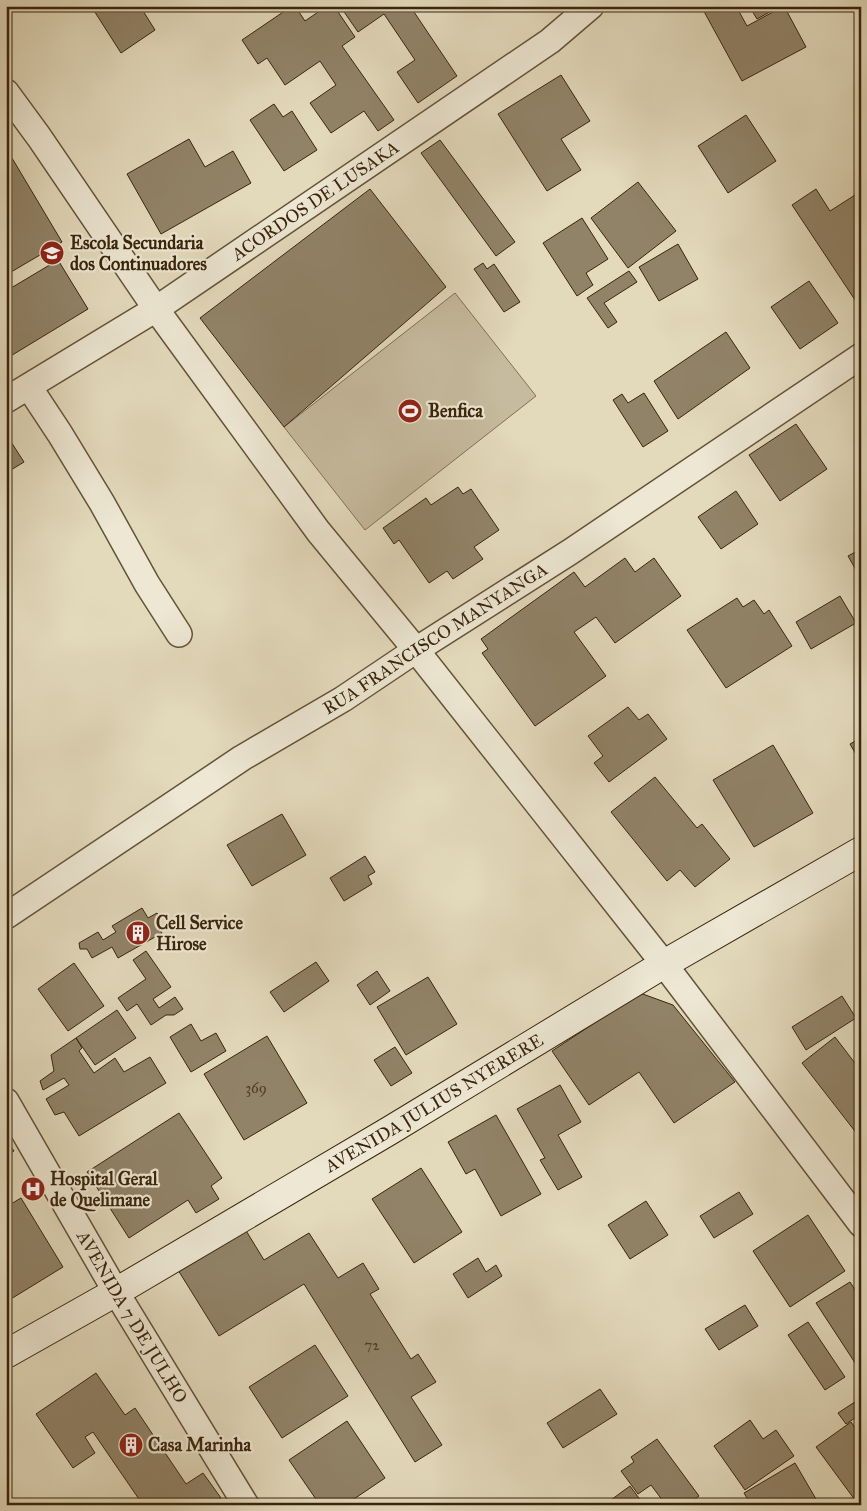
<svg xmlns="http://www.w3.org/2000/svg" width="867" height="1511" viewBox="0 0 867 1511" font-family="'IM FELL Great Primer',serif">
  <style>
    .green { fill: #c6bb9e; stroke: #807055 }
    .building { fill: #918368; stroke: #39250c }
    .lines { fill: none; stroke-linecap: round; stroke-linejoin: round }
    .street-casing { stroke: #645238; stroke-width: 28 }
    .secondary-casing { stroke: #39250c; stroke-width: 30 }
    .street { stroke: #ede7d3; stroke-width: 25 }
    .secondary { stroke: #ede7d3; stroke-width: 28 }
    .labels { text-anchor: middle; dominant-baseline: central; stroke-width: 4.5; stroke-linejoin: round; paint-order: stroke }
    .number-label { font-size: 15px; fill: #4f3c23 }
    .street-label { font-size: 18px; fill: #39250c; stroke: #ede7d3 }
    .poi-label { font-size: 18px; font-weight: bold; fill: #39250c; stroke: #ede7d3; text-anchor: start }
  </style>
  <rect width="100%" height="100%" fill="#e3dabc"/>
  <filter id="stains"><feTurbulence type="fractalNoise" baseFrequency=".004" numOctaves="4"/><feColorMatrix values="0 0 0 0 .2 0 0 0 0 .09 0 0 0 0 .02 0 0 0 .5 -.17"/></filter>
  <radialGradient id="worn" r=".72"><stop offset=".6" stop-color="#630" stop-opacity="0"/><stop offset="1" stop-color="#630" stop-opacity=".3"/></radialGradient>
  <!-- green -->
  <path class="green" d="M455 293 536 396 365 530 284 427Z"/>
  <!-- building -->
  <path class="building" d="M91 6H140L155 30 121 53Z
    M292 6H295L305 21 327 6H334L355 37 342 46 394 120 378 131 364 111 331 133 310 103 336 85 320 61 285 85 267 58 258 64 242 40Z
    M340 6H410L457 76 418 103 397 72 415 60 384 14 358 32Z
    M701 6H736L747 26 784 6 806 47 742 81Z
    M749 6H774L775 9 757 19Z
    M561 75 590 121 561 139 581 170 547 191 498 114Z
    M274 104 283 117 292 111 317 150 284 171 250 120Z
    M746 115 776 161 728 193 698 146Z
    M189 139 205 167 233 151 251 183 161 234 127 174Z
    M440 140 515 242 496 256 421 153Z
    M6 148 62 242 6 275Z
    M638 182 676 231 628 268 591 218Z
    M370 189 446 287 284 427 200 318Z
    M816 189 830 211 855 195 861 203V309L792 205Z
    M582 218 608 259 586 273 593 285 577 296 543 243Z
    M678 244 698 279 659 301 639 267Z
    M58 260 88 309 9 357 6 353V291Z
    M483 263 487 269 494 264 520 302 504 312 474 269Z
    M629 271 637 282 604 303 617 322 608 328 587 298Z
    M809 281 838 323 800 349 771 307Z
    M726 332 750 368 678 419 654 381Z
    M644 393 668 431 643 447 613 400 622 394 628 403Z
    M796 424 827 469 780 501 749 455Z
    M6 434 24 462 6 473Z
    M458 487 463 494 471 489 499 530 474 547 483 559 453 579 447 571 429 583 399 540 394 544 383 528 426 498 431 505Z
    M736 491 758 524 721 549 698 517Z
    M861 549V579L848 556Z
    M625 558 635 572 654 558 681 596 615 643 596 617 574 632 606 676 535 726 482 653 488 649 481 639 574 572 585 587Z
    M840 596 856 623 811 649 796 622Z
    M737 598 743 607 754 600 764 614 769 610 792 646 726 688 687 630Z
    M628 707 639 720 648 714 667 739 609 782 594 763 603 756 588 736Z
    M861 738V763L850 744Z
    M773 745 813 813 754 847 713 780Z
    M655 777 697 828 702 824 730 859 695 887 680 870 667 881 611 812Z
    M282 814 306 855 252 886 227 845Z
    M365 856 375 872 368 876 372 884 344 901 330 878Z
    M142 908 148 918 157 913 161 919 155 923 162 933 118 958 112 947 92 958 87 949H80L79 943 98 932 103 940 116 932 112 926Z
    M146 951 171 987 153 999 159 1008 175 997 183 1009 174 1015H166L151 1025 137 1004 127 1011 118 998 146 979 133 960Z
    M316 962 329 981 284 1012 270 992Z
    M74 963 104 1006 68 1031 38 989Z
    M377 971 390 991 370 1005 357 985Z
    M428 977 457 1024 406 1055 377 1007Z
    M640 993 673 1005 735 1082 674 1123 639 1072 589 1105 552 1051Z
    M842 996 856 1018 806 1050 792 1027Z
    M117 1010 136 1038 95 1065 76 1038Z
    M191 1024 201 1041 216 1033 226 1051 191 1072 170 1037Z
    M267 1036 307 1103 244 1140 204 1074Z
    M835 1037 861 1071V1139L802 1063Z
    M76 1038 82 1048 79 1051 94 1073 115 1058 124 1072 150 1057 166 1083 79 1136 64 1112 55 1115 46 1099 69 1085 64 1078 43 1090 40 1081 54 1071 51 1055Z
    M395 1047 412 1073 391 1086 374 1060Z
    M560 1085 581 1122 558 1135 582 1177 558 1190 540 1160 545 1158 517 1109Z
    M179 1113 222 1178 211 1186 219 1199 196 1213 188 1200 129 1238 87 1172Z
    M496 1115 541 1194 501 1216 475 1169 466 1174 448 1142Z
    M6 1139 14 1151 6 1156Z
    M421 1168 462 1232 414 1263 372 1199Z
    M739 1192 753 1214 714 1238 700 1216Z
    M21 1198 63 1267 6 1302V1207Z
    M646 1201 668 1235 630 1259 608 1225Z
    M808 1215 845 1271 790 1307 753 1251Z
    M245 1229 264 1260 309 1233 338 1278 363 1263 379 1289 370 1294 411 1359 418 1354 436 1382 411 1397 442 1445 415 1462 304 1284 219 1336 178 1270Z
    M478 1258 486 1272 496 1265 502 1276 468 1298 453 1274Z
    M850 1282 861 1299V1372L816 1303Z
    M745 1305 758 1326 719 1350 705 1329Z
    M808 1322 845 1377 825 1390 788 1335Z
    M315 1345 348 1396 282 1438 249 1387Z
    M96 1373 125 1415 135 1408 186 1484 203 1473 221 1498 211 1505H143L93 1432 85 1437 95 1453 73 1468 36 1414Z
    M600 1389 617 1414 563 1448 547 1423Z
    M861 1398V1414L846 1424 838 1413Z
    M750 1420 763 1439 776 1430 794 1456 745 1490 714 1446Z
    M347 1421 385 1478 345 1505H320L289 1460Z
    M851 1422 861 1436V1496L855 1500 816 1447Z
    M657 1439 699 1496 687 1505H666L651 1485 638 1494 621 1471 634 1462 631 1457Z
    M795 1463 816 1499 805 1505H751L744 1493Z
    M630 1486 644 1505H604Z"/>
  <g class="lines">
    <defs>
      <g id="street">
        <path d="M6 92 39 137 156 309 318 531 416 650 664 964 861 1224"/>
        <path d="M29 387 60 434 102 503 147 584 179 634"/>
        <path id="s1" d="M6 400 156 309 550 41 591 6"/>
        <path id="s2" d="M6 916 242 758 343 699 416 650 570 552 861 356"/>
        <path id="s3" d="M6 1101 116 1292 246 1505"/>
      </g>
      <g id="secondary">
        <path id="s4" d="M6 1354 116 1292 389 1131 664 964 861 851"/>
      </g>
    </defs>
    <!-- street casing -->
    <use href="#street" class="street-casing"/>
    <!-- secondary casing -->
    <use href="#secondary" class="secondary-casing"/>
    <!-- street -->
    <use href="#street" class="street"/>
    <!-- secondary -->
    <use href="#secondary" class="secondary"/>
  </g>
  <!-- icons -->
  <defs>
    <symbol id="school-disc" viewBox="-11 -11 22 22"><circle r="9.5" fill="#8f2418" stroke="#ede7d3"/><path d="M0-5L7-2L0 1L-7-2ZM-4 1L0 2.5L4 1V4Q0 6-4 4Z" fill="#fff"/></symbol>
    <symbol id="stadium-disc" viewBox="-11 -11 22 22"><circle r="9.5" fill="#8f2418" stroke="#ede7d3"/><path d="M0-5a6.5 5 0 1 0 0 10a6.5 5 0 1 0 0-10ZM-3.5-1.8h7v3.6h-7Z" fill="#fff"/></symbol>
    <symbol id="building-disc" viewBox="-11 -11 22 22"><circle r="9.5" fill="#8f2418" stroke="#ede7d3"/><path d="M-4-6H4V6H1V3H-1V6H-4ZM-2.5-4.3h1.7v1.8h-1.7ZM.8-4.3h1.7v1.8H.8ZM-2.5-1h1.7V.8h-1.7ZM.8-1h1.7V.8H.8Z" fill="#fff"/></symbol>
    <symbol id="hospital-disc" viewBox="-11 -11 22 22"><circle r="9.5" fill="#8f2418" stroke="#ede7d3"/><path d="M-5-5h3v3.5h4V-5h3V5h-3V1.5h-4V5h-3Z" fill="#fff"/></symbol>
  </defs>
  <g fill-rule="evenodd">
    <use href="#school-disc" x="38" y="239" width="28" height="28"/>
    <use href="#stadium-disc" x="396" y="397" width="28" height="28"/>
    <use href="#building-disc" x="124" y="919" width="28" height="28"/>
    <use href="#hospital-disc" x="19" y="1175" width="28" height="28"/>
    <use href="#building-disc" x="117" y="1431" width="28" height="28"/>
  </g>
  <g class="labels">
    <!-- number labels -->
    <g class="number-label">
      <text x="256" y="1088">369</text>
      <text x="372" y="1345">72</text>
    </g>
    <!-- street labels -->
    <g class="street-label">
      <text stroke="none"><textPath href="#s1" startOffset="368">ACORDOS DE LUSAKA</textPath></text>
      <text stroke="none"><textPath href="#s2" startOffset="511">RUA FRANCISCO MANYANGA</textPath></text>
      <text stroke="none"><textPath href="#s4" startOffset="496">AVENIDA JULIUS NYERERE</textPath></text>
      <text stroke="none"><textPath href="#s3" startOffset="250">AVENIDA 7 DE JULHO</textPath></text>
    </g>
    <!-- poi labels -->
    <g class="poi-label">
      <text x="70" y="243">Escola Secundaria<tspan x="70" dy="21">dos Continuadores</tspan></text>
      <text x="428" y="411">Benfica</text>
      <text x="156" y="923">Cell Service<tspan x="156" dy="21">Hirose</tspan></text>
      <text x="50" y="1179">Hospital Geral<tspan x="50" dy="21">de Quelimane</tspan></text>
      <text x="148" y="1445">Casa Marinha</text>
    </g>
  </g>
  <!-- margin -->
  <rect width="867" height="1511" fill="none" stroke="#e3dabc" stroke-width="25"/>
  <rect x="8" y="8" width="852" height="1496" fill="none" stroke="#39250c" stroke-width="2.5"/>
  <rect x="12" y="12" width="842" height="1486" fill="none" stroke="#39250c"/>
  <rect width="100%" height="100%" filter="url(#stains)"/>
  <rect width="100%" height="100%" fill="url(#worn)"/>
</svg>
